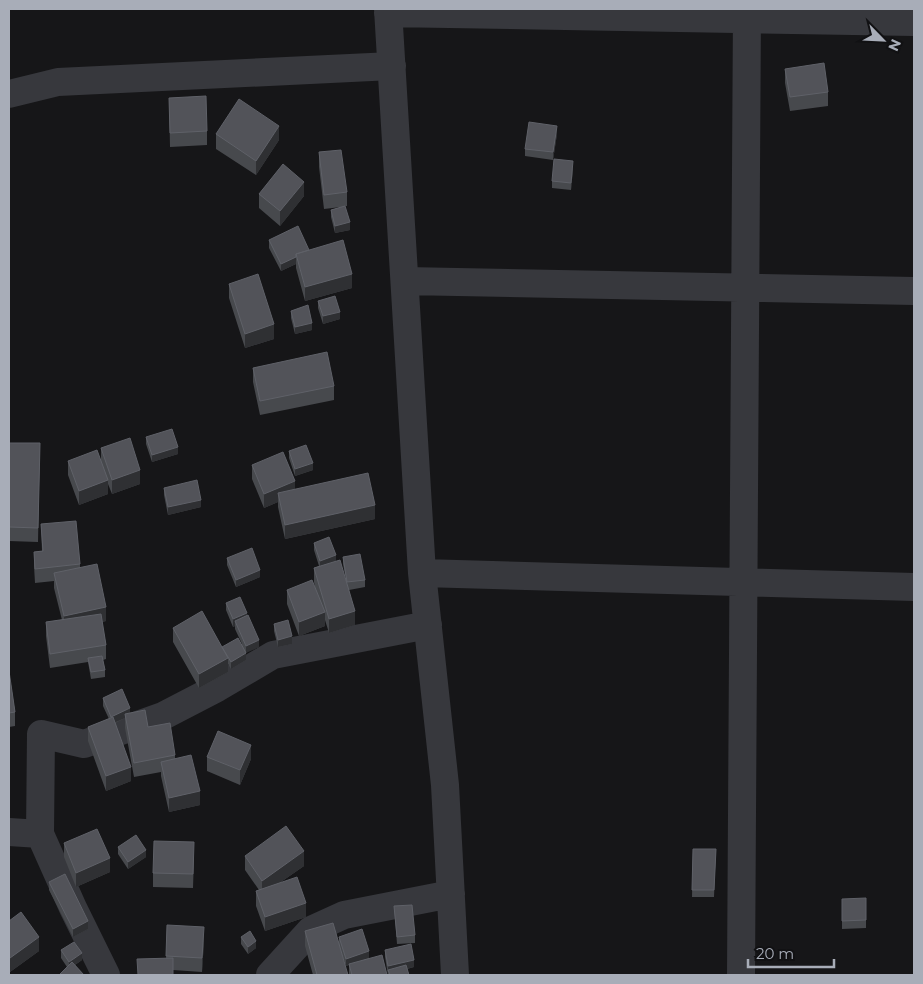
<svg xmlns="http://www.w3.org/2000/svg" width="923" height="984" viewBox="0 0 923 984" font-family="Montserrat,sans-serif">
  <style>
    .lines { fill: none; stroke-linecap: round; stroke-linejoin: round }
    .minor { stroke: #37383d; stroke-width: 28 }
    .wall { fill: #47494d }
    .shaded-wall { fill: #2f3033 }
    .building { fill: #525359; stroke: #5f6168 }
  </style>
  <rect width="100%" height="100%" fill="#161618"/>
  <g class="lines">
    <!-- minor -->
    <path class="minor" d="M388 9 422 573 445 785 455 975
      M388 13 914 22
      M9 94 58 82 392 66
      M405 281 914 291
      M422 573 914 587
      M9 832 40 834
      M106 975 73 908 40 834 41 734 84 744 163 716 217 688 273 655 428 625
      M270 975 311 930 344 915 451 894
      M741 975 747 9"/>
  </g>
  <!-- wall -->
  <path class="wall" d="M785 69 828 92V106L790 111 785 83Z
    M169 98 207 131V145L170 147Z
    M216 134 279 140 256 175 216 149Z
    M557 134 553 160 525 156V149Z
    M319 152 347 192V206H345L350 230 335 233 331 217V210L341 207 324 209 319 167Z
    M573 169 571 190 552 188V181Z
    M259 194 304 196 280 226 259 208Z
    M269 240 309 250 352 288 305 301 296 268V264L281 271 269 248Z
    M229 284 274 339 245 348 229 298Z
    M318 301 340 319 323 324 318 308Z
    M291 311 312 330 295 334 291 318Z
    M253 368 334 386V400L260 415 253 382Z
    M146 437 178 454 152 462 146 444Z
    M9 443H40L38 542 9 541Z
    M101 448 140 484 112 494 108 484V494L79 505 68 475V461L101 460Z
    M289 451 313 470 295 476 289 458Z
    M252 465 295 489 375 519 285 539 278 507V502L264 508 252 479Z
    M164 488 201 507 168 515 164 495Z
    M41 524 80 564V568L106 621 102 622 106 645V659L103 660 105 670V677L91 679 88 662 50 668 46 636V622L62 620 54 588V581L35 583 34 566V552L42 551Z
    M314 543 336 561 346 580 343 564V557L365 580V587L349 590 355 625 329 633 325 620V626L299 636 287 604V590L315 587 314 582V568L319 566 314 550Z
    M227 558 260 577 236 587 227 565Z
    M226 603 247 615 259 647 246 652V660L231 669 228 664V672L199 688 173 642V628L222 648 242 644 235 629V626L233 627 226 610Z
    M274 624 292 644 278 647 274 631Z
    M9 671 15 712V726L9 727Z
    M103 698 130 713 148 727 175 755V759L200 805 169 812 161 776V772L134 777 125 728V718L115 723 131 781 106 791 88 741V727L109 719 103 706Z
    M207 757 251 759 240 785 207 771Z
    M64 843 110 872 76 887 64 857Z
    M118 847 146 857 128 869 118 854Z
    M693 849H716L714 897H692Z
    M245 856 304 866 278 884 306 917 265 931 256 906V891L259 890 245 870Z
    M194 857 193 888 153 887V873Z
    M49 882 88 929 73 937 49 890Z
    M842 899 866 920V928L842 929Z
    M394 906 415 935V943L397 944Z
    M9 921 39 951 10 972 9 970Z
    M167 925 204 941 202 972 173 970 166 959Z
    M305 931 339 944V937L369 958 387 975H349V965L346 966 339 947 348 975H313L305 946Z
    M241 937 256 948 248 954 241 944Z
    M61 950 82 960 75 965 84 975H60V974L67 967 61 958Z
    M385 950 414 967 407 969 409 975H388L385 957Z"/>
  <!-- shaded-wall -->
  <path class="shaded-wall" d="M279 126V140L256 175V161Z
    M557 126V134L553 160V152Z
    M573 161V169L571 190V183Z
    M304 182V196L280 226V211Z
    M350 222V230L335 233V226Z
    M296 257V264L281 271V264Z
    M352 274V288L305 301V287Z
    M340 312V319L323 324V316Z
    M312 323V330L295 334V327Z
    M274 324V339L245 348V334Z
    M178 447V454L152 462V455Z
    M313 463V470L295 476V469Z
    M140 470V484L112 494V480Z
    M108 480V494L79 505V491Z
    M295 481V495L278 493V502L264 508V494Z
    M201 500V507L168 515V507Z
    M375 505V519L285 539V525Z
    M336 555V562L320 568V561Z
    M260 570V577L236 587V580Z
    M106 607V621L64 630V616Z
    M355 611V625L329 633V619Z
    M325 612V626L299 636V622Z
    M247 613V620L235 621V626L233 627V619Z
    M292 636V644L278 647V640Z
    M259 640V647L246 653V646Z
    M246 653V660L231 669V662Z
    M228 658V672L199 688V674Z
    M130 708V716L125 714V718L111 724V717Z
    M251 745V759L240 785V770Z
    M131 767V781L106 791V776Z
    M200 791V805L169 812V798Z
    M146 850V857L128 869V862Z
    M304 851V866L262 895V881Z
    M110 858V872L76 887V873Z
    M306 903V917L265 931V917Z
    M88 921V929L73 937V929Z
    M204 927V941L202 972V958Z
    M39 937V951L10 972V958Z
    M256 941V948L248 954V947Z
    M369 951V958L346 966V959Z
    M82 953V960L69 969V962Z
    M414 960V967L389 973 388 970V973V966Z"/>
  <!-- building -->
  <path class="building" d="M824 63 828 92 790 97 785 69Z
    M206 96 207 131 170 133 169 98Z
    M239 99 279 126 256 161 216 134Z
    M529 122 557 126 553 152 525 149Z
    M341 150 347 192 324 195 319 152Z
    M554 159 573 161 571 183 552 181Z
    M283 164 304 182 280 211 259 194Z
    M345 206 350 222 335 226 331 210Z
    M298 226 309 250 296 254V257L281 264 269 240Z
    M343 240 352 274 305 287 296 254Z
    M258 274 274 324 245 334 229 284Z
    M335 296 340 312 323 316 318 301Z
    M308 305 312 323 295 327 291 311Z
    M327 352 334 386 260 401 253 368Z
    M172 429 178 447 152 455 146 437Z
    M130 438 140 470 112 480 101 448Z
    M9 443H40L38 528 9 527Z
    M306 445 313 463 295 469 289 451Z
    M97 450 108 480 79 491 68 461Z
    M283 452 295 481 264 494 252 465Z
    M368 473 375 505 285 525 278 493Z
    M197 480 201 500 168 507 164 488Z
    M76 521 80 564 35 569 34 552 43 551 41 524Z
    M329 537 336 555 320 561 314 543Z
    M252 548 260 570 236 580 227 558Z
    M360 554 365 580 347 582 343 557Z
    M340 560 355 611 329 619 314 568Z
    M97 564 106 607 64 616 54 573Z
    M312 580 325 612 299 622 287 590Z
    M240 597 247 613 233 619 226 603Z
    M202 611 228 658 199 674 173 628Z
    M101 614 106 645 50 654 46 622Z
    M248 615 259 640 246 646 235 621Z
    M288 620 292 636 278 640 274 624Z
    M238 638 246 653 231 662 222 647Z
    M102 656 105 670 91 672 88 658Z
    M9 671 15 712 9 713Z
    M122 689 130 708 111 717 103 698Z
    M145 710 148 727 170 723 175 755 134 763 125 714Z
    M113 717 131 767 106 776 88 727Z
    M218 731 251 745 240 770 207 757Z
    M191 755 200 791 169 798 161 762Z
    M286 826 304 851 262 881 245 856Z
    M97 829 110 858 76 873 64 843Z
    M136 835 146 850 128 862 118 847Z
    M154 841 194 842 193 874 153 873Z
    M693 849H716L714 890H692Z
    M65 874 88 921 73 929 49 882Z
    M297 877 306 903 265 917 256 891Z
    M866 898V920L842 921V899Z
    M412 905 415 935 397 937 394 906Z
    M21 912 39 937 10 958 9 956V921Z
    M333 923 348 975H317L305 931Z
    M167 925 204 927 202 958 166 956Z
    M362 929 369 951 346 959 339 937Z
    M250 931 256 941 248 947 241 937Z
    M74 942 82 953 69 962 61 950Z
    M411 944 414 960 388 966 385 950Z
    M382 955 387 975H352L349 964Z
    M173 958V975H138L137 959Z
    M72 962 84 975H62L60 974Z
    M406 965 409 975H390L388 970Z"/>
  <!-- border -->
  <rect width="923" height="984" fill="none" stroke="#a8adb8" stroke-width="20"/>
  <!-- north arrow -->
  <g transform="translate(883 40) rotate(114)" stroke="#111113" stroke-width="4" paint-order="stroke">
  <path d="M0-4L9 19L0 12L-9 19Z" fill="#a8adb8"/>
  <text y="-8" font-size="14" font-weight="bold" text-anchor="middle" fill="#a8adb8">N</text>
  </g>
  <!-- scale -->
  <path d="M748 959v8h86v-8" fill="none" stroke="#a8adb8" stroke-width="2.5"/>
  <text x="756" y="959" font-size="15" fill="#a8adb8" stroke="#111113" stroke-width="4" paint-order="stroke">20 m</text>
</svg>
